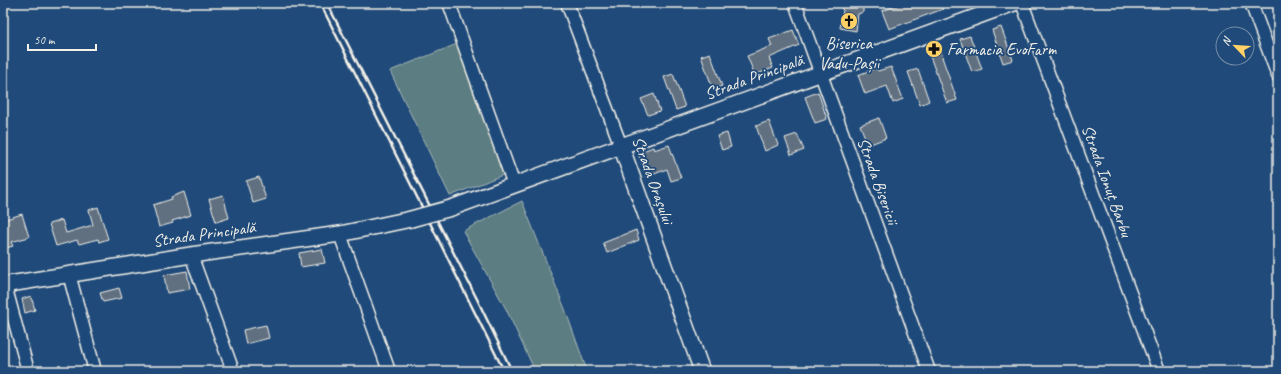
<svg xmlns="http://www.w3.org/2000/svg" width="1281" height="374" viewBox="0 0 1281 374" font-family="Caveat,sans-serif">
  <style>
    .green { fill: #5c7d82; stroke: #a8b7b5 }
    .building { fill: #606f80; stroke: #f4f1e8 }
    .lines { fill: none; stroke-linecap: round; stroke-linejoin: round }
    .minor-casing { stroke: #f4f1e8; stroke-width: 15 }
    .major-casing { stroke: #f4f1e8; stroke-width: 18 }
    .minor { stroke: #1f4a7a; stroke-width: 12 }
    .major { stroke: #1f4a7a; stroke-width: 15 }
    .rail { stroke: #f4f1e8; stroke-width: 2.5 }
    .major-bridge-casing { stroke: #f4f1e8; stroke-width: 18; stroke-linecap: butt }
    .major-bridge { stroke: #1f4a7a; stroke-width: 15 }
    .labels { text-anchor: middle; dominant-baseline: central; stroke-width: 3.5; stroke-linejoin: round; paint-order: stroke }
    .poi-label { font-size: 17px; fill: #f4f1e8; stroke: #1f4a7a }
    .street-label { font-size: 17px; fill: #f4f1e8; stroke: #1f4a7a }
  </style>
  <rect width="100%" height="100%" fill="#1f4a7a"/>
  <filter id="ink" filterUnits="userSpaceOnUse"><feTurbulence type="fractalNoise" baseFrequency=".025" numOctaves="2"/><feDisplacementMap in="SourceGraphic" scale="8" xChannelSelector="R" yChannelSelector="G"/><feConvolveMatrix kernelMatrix="1 2 1 2 8 2 1 2 1" color-interpolation-filters="sRGB"/></filter>
  <g filter="url(#ink)">
    <!-- green -->
    <path class="green" d="M457 44 459 47 505 174 450 196 390 71Z
      M522 201 565 309 587 371H535L506 309 463 231Z"/>
    <!-- building -->
    <path class="building" d="M841 3H859L860 6 863 8V12L858 14 856 31 840 28 843 10 841 8Z
      M904 3H941L943 9 889 29 882 11Z
      M1001 27 1013 60 1003 63 992 30Z
      M793 30 799 45 769 58 773 68 755 75 747 56 772 46 769 39Z
      M970 36 982 69 972 72 960 39Z
      M938 44 943 57H942L957 100 947 103 927 48Z
      M710 53 722 86 713 89 701 56Z
      M891 67 903 99 893 103 887 86 865 94 858 75 876 68 878 71Z
      M918 69 929 101 920 105 908 72Z
      M673 74 685 107 676 110 664 77Z
      M818 92 827 119 815 123 805 97Z
      M654 94 660 111 648 115 641 99Z
      M879 118 886 138 868 145 860 125Z
      M769 121 778 145 765 151 756 126Z
      M727 133 731 147 722 150 717 136Z
      M797 134 804 150 791 155 785 138Z
      M669 145 681 178 671 181 667 169 647 177 638 153 653 147 654 150Z
      M259 177 266 199 253 203 246 181Z
      M184 192 191 215 172 221 173 223 159 227 153 205 172 199 171 197Z
      M223 195 229 218 216 222 209 199Z
      M98 207 108 239 99 242 98 239 79 244 77 240 56 246 49 224 62 220 66 233 93 225 89 210Z
      M22 214 29 237 11 242 13 246 3 249V220Z
      M636 230 639 240 607 253 603 243Z
      M322 249 325 263 301 267 299 253Z
      M187 271 190 289 167 293 164 275Z
      M119 288 122 298 103 302 100 293Z
      M31 296 35 310 25 313 22 299Z
      M266 325 269 338 246 344 243 330Z"/>
    <g class="lines">
      <defs>
        <path id="minor" d="M449 3 514 185
          M567 3 621 146
          M795 3 929 371
          M1022 3 1159 371
          M1251 3 1278 76
          M340 234 389 371
          M191 255 233 371
          M69 274 95 371
          M5 285 28 371"/>
        <path id="major" d="M621 146 702 371
          M451 208 1014 3
          M3 285 191 255 340 234 411 219"/>
      </defs>
      <!-- minor casing -->
      <use href="#minor" class="minor-casing"/>
      <!-- major casing -->
      <use href="#major" class="major-casing"/>
      <!-- minor -->
      <use href="#minor" class="minor"/>
      <!-- major -->
      <use href="#major" class="major"/>
      <!-- rail -->
      <path class="rail" d="M320 3 504 371
        M327 3 477 299 512 371"/>
      <defs>
        <path id="major-bridge" d="M411 219 451 208"/>
      </defs>
      <!-- major-bridge casing -->
      <use href="#major-bridge" class="major-bridge-casing"/>
      <!-- major-bridge -->
      <use href="#major-bridge" class="major-bridge"/>
    </g>
  </g>
  <!-- icons -->
  <defs>
    <symbol id="church-disc" viewBox="-11 -11 22 22"><circle r="9.5" fill="#ffd166" stroke="#1f4a7a"/><path d="M-1.2-6h2.4v3.5h3.3v2.4h-3.3V6h-2.4V-.1h-3.3v-2.4h3.3Z" fill="#111"/></symbol>
    <symbol id="pharmacy-disc" viewBox="-11 -11 22 22"><circle r="9.5" fill="#ffd166" stroke="#1f4a7a"/><path d="M-2-6h4v4h4v4h-4v4h-4v-4h-4v-4h4Z" fill="#111"/></symbol>
  </defs>
  <g fill-rule="evenodd">
    <use href="#church-disc" x="839" y="11" width="20" height="20"/>
    <use href="#pharmacy-disc" x="924" y="39" width="20" height="20"/>
  </g>
  <g class="labels">
    <!-- poi labels -->
    <g class="poi-label">
      <text x="849" y="43">Biserica<tspan x="849" dy="20">Vadu-Pașii</tspan></text>
      <text x="947" y="49" text-anchor="start">Farmacia EvoFarm</text>
    </g>
    <!-- street labels -->
    <g class="street-label">
      <text transform="translate(754 77) rotate(-20)">Strada Principală</text>
      <text transform="translate(653 180) rotate(70)">Strada Orașului</text>
      <text transform="translate(878 181) rotate(70)">Strada Bisericii</text>
      <text transform="translate(1107 181) rotate(70)">Strada Ionuț Barbu</text>
      <text transform="translate(204 234) rotate(-8)">Strada Principală</text>
    </g>
  </g>
  <!-- margin -->
  <rect width="1281" height="374" fill="none" stroke="#1f4a7a" stroke-width="16"/>
  <rect x="8" y="8" width="1265" height="358" fill="none" stroke="#f4f1e8" stroke-width="1.5" filter="url(#ink)"/>
  <!-- north arrow -->
  <g transform="translate(1235 46) rotate(295)"><circle r="19" fill="#1f4a7a" stroke="#748da6"/>
  <path d="M0-3L7 15L0 10L-7 15Z" fill="#ffd166"/>
  <text y="-6" font-size="11" font-weight="bold" text-anchor="middle" fill="#f4f1e8">N</text>
  </g>
  <!-- scale -->
  <path d="M28 44v6h68v-6" fill="none" stroke="#f4f1e8" stroke-width="2"/>
  <text x="34" y="44" font-size="12" fill="#f4f1e8" stroke="#1f4a7a" stroke-width="3" paint-order="stroke">50 m</text>
</svg>
